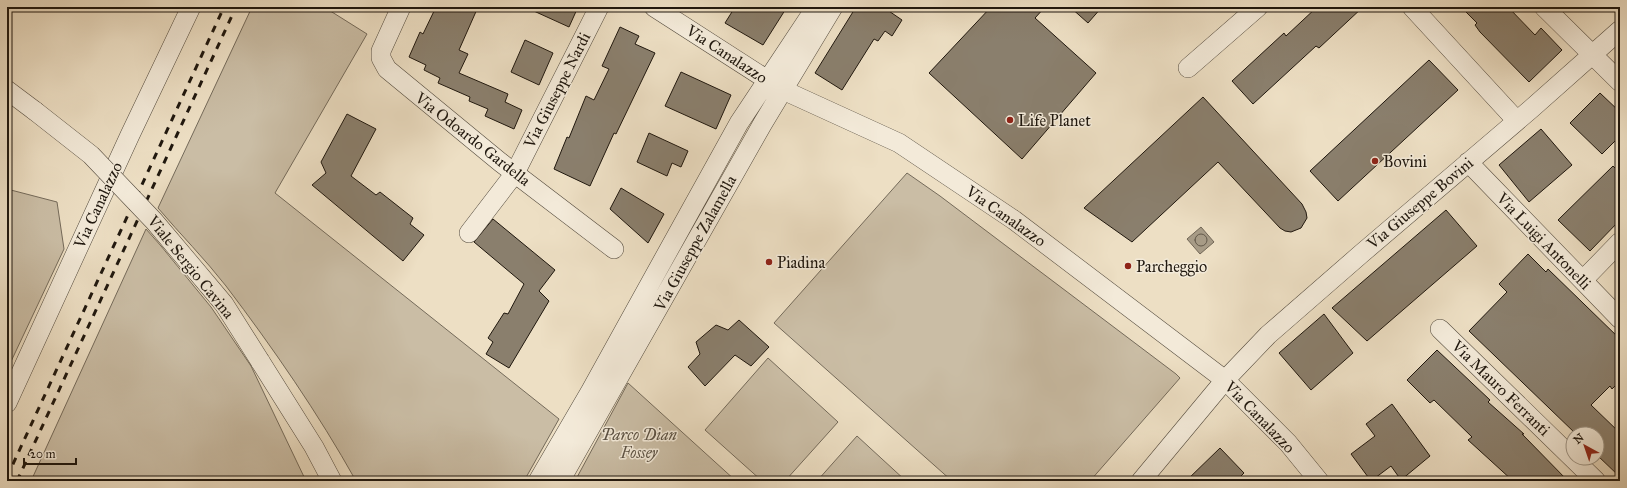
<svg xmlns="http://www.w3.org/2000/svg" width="1627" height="488" viewBox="0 0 1627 488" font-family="'IM FELL Great Primer',serif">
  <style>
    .green { fill: #cabda5; stroke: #746a5a }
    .water { fill: #a79b86; stroke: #716656 }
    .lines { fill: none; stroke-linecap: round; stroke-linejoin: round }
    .shore { stroke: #63594a; stroke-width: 1 }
    .building { fill: #8a7f6d; stroke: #1f170e }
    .minor-casing { stroke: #52493c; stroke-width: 20 }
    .minor { stroke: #f3ead9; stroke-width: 19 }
    .rail { stroke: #1f170e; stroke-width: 3; stroke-dasharray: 7 7; stroke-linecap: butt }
    .minor-bridge-casing { stroke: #52493c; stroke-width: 20; stroke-linecap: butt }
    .minor-bridge { stroke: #f3ead9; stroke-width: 19 }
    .poi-dot { fill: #8f2418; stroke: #f3ead9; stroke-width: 1.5 }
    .labels { text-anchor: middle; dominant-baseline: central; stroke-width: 3; stroke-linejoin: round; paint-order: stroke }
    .street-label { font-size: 16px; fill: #1f170e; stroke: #f3ead9 }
    .poi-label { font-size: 16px; fill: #1f170e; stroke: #f3ead9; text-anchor: start }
    .park-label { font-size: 16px; font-style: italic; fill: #5b5143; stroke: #f3ead9 }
  </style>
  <rect width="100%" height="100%" fill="#eddfc4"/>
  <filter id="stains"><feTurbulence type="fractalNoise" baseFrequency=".005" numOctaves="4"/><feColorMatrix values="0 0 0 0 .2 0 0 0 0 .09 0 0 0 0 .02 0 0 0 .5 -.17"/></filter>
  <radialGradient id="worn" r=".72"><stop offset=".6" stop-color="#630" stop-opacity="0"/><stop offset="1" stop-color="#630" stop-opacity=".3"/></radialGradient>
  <!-- green -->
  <path class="green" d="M252 7H324L367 34 275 193 559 419 524 481H356C318 413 273 348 226 286 205 259 180 234 158 208Z
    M907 173 940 196 1176 374 1180 378 1090 481H952L774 323Z
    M7 189 57 202 64 249 7 370Z
    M146 229 161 246 211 307 251 366 306 481H31Z
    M768 358 838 422 785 481H762L705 430Z
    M628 383 736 481H575Z
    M857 436 906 481H817Z"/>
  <!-- water -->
  <path class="water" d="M1201 227 1214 242 1200 254 1187 239Z"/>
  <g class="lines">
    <!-- shore -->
    <path class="shore" d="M1195 240a6 6 0 1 1 12 0a6 6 0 1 1-12 0Z"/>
  </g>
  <!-- building -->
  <path class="building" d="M436 7H478L459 50 468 54 459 73 508 94 505 102 522 110 514 129 485 116 488 109 469 101 470 97 438 83 440 78 424 70 426 65 409 57 420 32 423 34Z
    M525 7H578L569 27Z
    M735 7H787L763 45 725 23Z
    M856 7H883L902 20 892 36 885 31 878 41 874 39 842 90 815 73Z
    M991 7H1045L1035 18 1096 73 1022 159 929 73Z
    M1070 7H1102L1088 23Z
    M1317 7H1363L1319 48 1316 46 1253 104 1232 81 1284 33 1286 36Z
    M1461 7H1508L1535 35 1541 28 1562 50 1529 82 1480 32 1475 25 1477 23Z
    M620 27 639 36 635 44 655 53 616 134 614 133 590 186 554 169 567 137 569 138 586 96 594 100 609 69 602 66Z
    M525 40 553 53 539 85 511 72Z
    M1429 60 1458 90 1338 201 1310 171Z
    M681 72 731 95 716 129 665 106Z
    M1600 93 1620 112V136L1602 154 1570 123Z
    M1203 97 1302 204 1306 212 1307 218 1301 228 1291 232 1285 231 1280 228 1218 162 1132 242 1084 208Z
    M347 114 376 129 351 176 376 195 380 192 413 218 410 224 424 235 403 261 312 185 326 173 321 162Z
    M1541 129 1572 165 1529 202 1499 165Z
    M649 133 688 151 681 167 672 163 667 176 637 162Z
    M1613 166 1620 173V220L1590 251 1558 220Z
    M621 188 664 214 648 243 610 209Z
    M1446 210 1477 246 1367 341 1332 308Z
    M493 219 555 270 539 291 549 301 509 368 486 354 493 342 488 338 504 313 508 314 524 284 474 242Z
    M1528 254 1546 272 1548 269 1620 339V381L1612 389 1610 386 1591 405 1620 433V477L1597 455V434H1576L1469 331 1507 292 1499 284Z
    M1324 314 1353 353 1311 390 1279 353Z
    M739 320 769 347 751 366 735 355 705 386 688 367 700 354 696 342 716 325 728 330Z
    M1437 350 1490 400 1488 402 1524 434H1522L1568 481H1513L1468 440 1472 437 1434 400 1430 403 1407 380Z
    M1392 404 1430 456 1401 480 1391 466 1371 481 1351 454 1375 436 1366 424Z
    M1220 448 1244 473 1236 481H1186Z"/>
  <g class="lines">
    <defs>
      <path id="minor" d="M401 7 381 51V58L387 69 500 162 614 249
        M654 7 783 90 899 143 1014 220 1225 380 1288 443 1319 481
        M1412 7 1517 121
        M1544 7 1620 82
        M1188 68 1258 7
        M7 90 35 111
        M1468 162 1620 319
        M469 233 515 173 599 7
        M1583 280 1620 242
        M1440 329 1596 481
        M260 361 314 447 332 481
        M7 403 130 135 191 7
        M538 481 590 392 739 123 816 7
        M560 481 763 123 833 7
        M1141 481 1225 380 1268 335 1361 254 1531 109 1620 30"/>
    </defs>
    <!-- minor casing -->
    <use href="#minor" class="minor-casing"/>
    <!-- minor -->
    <use href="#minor" class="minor"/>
    <!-- rail -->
    <path class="rail" d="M7 477 224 7
      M17 481 236 7"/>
    <defs>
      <path id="minor-bridge" d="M35 111 91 155 154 221 224 304 260 361"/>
    </defs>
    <!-- minor-bridge casing -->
    <use href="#minor-bridge" class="minor-bridge-casing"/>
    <!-- minor-bridge -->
    <use href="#minor-bridge" class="minor-bridge"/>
  </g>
  <!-- markers -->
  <g class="poi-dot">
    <circle cx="1010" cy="120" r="4"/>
    <circle cx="1375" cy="161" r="4"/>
    <circle cx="769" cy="262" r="4"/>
    <circle cx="1128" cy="266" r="4"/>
  </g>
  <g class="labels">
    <!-- street labels -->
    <g class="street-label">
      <text transform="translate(727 54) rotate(33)">Via Canalazzo</text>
      <text transform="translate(557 90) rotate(-63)">Via Giuseppe Nardi</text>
      <text transform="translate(473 139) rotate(38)">Via Odoardo Gardella</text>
      <text transform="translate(1420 203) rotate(-40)">Via Giuseppe Bovini</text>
      <text transform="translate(98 205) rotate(-65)">Via Canalazzo</text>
      <text transform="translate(1006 216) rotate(35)">Via Canalazzo</text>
      <text transform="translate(1544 241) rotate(46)">Via Luigi Antonelli</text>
      <text transform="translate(695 243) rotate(-61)">Via Giuseppe Zalamella</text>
      <text transform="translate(191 267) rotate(51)">Viale Sergio Cavina</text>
      <text transform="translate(1501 388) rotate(44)">Via Mauro Ferranti</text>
      <text transform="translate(1260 417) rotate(46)">Via Canalazzo</text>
    </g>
    <!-- poi labels -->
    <g class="poi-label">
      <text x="1018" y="120">Life Planet</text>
      <text x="1383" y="161">Bovini</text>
      <text x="777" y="262">Piadina</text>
      <text x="1136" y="266">Parcheggio</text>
    </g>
    <!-- park labels -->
    <g class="park-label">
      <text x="639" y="434">Parco Dian<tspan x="639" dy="18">Fossey</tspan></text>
    </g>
  </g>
  <!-- margin -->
  <rect width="1627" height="488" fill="none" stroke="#eddfc4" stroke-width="24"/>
  <rect x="8" y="8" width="1611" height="472" fill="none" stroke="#1f170e" stroke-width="2"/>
  <rect x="12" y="12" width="1603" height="464" fill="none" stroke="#1f170e"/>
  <!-- north arrow -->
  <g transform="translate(1585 446) rotate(320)"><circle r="19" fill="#f3ead9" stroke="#9e9688"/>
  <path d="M0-3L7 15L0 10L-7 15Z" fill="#8f2418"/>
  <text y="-6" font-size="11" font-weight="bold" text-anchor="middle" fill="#1f170e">N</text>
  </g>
  <!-- scale -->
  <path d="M24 458v6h52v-6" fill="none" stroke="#1f170e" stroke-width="2"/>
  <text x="30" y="458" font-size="12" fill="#1f170e" stroke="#f3ead9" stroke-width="3" paint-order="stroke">20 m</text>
  <rect width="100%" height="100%" filter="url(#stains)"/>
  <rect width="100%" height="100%" fill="url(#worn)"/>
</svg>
